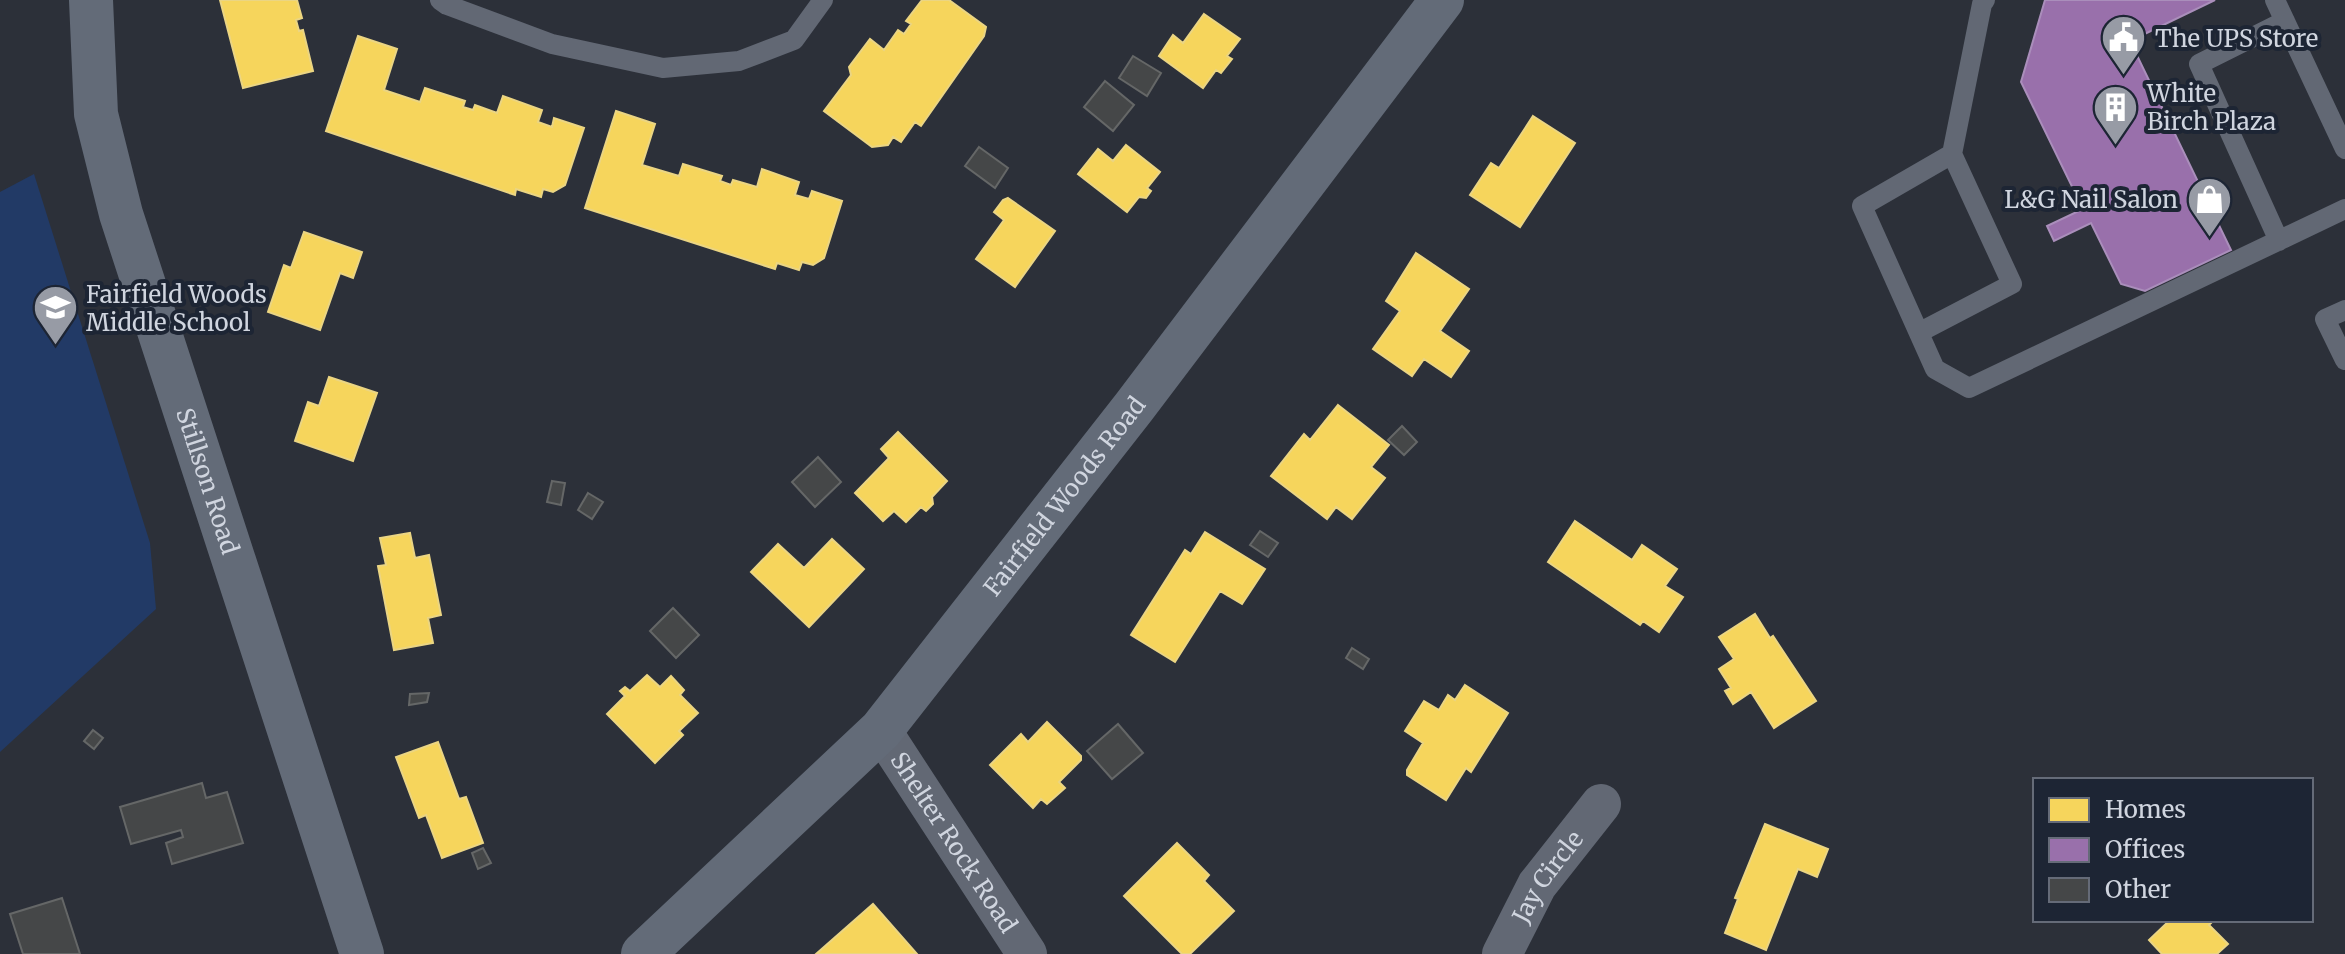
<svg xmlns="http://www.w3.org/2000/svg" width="2345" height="954" viewBox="0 0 2345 954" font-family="Merriweather,serif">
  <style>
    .green { fill: #223a66 }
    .homes { fill: #f6d55c; stroke: #ebd583; stroke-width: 2 }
    .offices { fill: #9970ab; stroke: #aa8ebb; stroke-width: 2 }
    .building { fill: #454748; stroke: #656767; stroke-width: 2 }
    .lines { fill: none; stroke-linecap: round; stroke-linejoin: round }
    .lane { stroke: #626874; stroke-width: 20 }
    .street { stroke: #626874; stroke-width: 40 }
    .secondary { stroke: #636b78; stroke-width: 44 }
    .labels { text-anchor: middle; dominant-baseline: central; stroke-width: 8; stroke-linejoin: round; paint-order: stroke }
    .poi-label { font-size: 24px; fill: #d0d5df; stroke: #1d2534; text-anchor: start }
    .street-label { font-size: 24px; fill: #d0d5df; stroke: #1d2534 }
  </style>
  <rect width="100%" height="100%" fill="#2c3039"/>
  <!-- green -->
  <path class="green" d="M34 174 150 543 156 609 0 752V192Z"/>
  <!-- homes -->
  <path class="homes" d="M220 0H297L302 18 296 20 299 31 303 30 313 71 243 88Z
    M922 0H949L986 27 984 36 921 126 915 122 901 142 893 137 888 145 872 147 824 111 851 75 849 67 870 39 884 50 898 30 904 34 911 24 906 21Z
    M1204 14 1240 39 1227 56 1232 59 1221 73 1216 70 1203 88 1159 56 1173 35 1183 43Z
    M358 36 397 49 384 90 420 102 425 88 465 101 463 107 473 110 475 105 497 113 503 96 542 110 538 122 552 127 554 118 584 128 565 185 553 192 543 189 541 197 516 189 515 195 326 131Z
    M616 111 655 124 642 165 679 176 683 164 722 176 720 181 731 185 733 180 757 187 762 169 799 182 795 195 809 199 812 191 842 201 824 258 813 265 802 262 799 270 777 263 775 269 585 208Z
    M1533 116 1575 143 1520 227 1470 195 1491 163 1499 168Z
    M1126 145 1160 172 1147 188 1151 191 1146 198 1139 197 1127 212 1078 174 1098 149 1113 161Z
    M1008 198 1055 231 1015 287 976 259 1004 220 994 212 1003 200Z
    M304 232 362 252 353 278 340 273 320 330 268 312 284 265 291 268Z
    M1416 253 1469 289 1440 331 1469 351 1451 377 1424 359 1412 376 1373 349 1400 311 1386 301Z
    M329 377 377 393 353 461 295 441 308 402 319 406Z
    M1338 405 1389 445 1371 467 1385 478 1352 519 1336 507 1327 519 1271 476 1304 434 1310 440Z
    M898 432 947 481 932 497 933 504 926 511 921 507 906 522 894 511 883 521 855 493 889 458 881 449Z
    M1575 521 1632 560 1642 545 1677 569 1665 586 1683 597 1659 632 1643 621 1640 625 1548 562Z
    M1205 532 1265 569 1242 604 1220 591 1175 662 1131 635 1185 550 1191 554Z
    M410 533 415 558 429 555 441 615 428 618 433 643 394 650 378 566 386 565 380 538Z
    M832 539 864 569 809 627 751 572 778 544 804 568Z
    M1755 614 1770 638 1773 636 1816 701 1774 728 1751 692 1733 704 1725 691 1731 688 1719 669 1734 659 1719 637Z
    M647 675 660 687 671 676 684 690 680 695 698 713 679 731 683 735 655 763 607 714 625 696 620 691 625 687 630 691Z
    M1465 685 1508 713 1471 772 1466 768 1446 800 1407 775V770L1423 743 1405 731 1424 701 1439 710 1448 695 1455 700Z
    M1047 722 1081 756V760L1059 782 1065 788 1047 804 1041 799 1033 808 990 765 1021 734 1028 742Z
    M438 742 459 799 466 797 483 843 442 858 426 815 419 818 396 757Z
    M1765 824 1828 849 1817 877 1798 869 1766 950 1725 933 1738 899 1735 898Z
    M1177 843 1209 875 1204 881 1234 911 1190 954H1182L1124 896Z
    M873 904 917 954H816Z
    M2170 920H2214L2209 925 2228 944 2217 954H2162L2149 940Z"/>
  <!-- offices -->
  <path class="offices" d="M2045 0H2215L2130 41 2231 250 2145 291 2121 284 2091 223 2054 241 2047 226 2083 209 2021 82Z"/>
  <!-- building -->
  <path class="building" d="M1133 56 1161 73 1147 96 1119 78Z
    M1105 81 1134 105 1113 131 1084 107Z
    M979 147 1008 168 995 188 965 166Z
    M1402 426 1417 442 1404 455 1388 440Z
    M818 457 841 482 815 507 792 482Z
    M552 481 565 483 561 505 547 502Z
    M588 493 603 502 592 519 578 510Z
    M1260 531 1278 543 1268 557 1250 545Z
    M673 608 699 635 676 658 650 631Z
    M1352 648 1369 659 1363 669 1346 658Z
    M429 693 427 702 409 705 410 694Z
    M1118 724 1143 753 1112 779 1087 751Z
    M93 730 103 738 94 749 84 741Z
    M202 783 206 798 227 792 243 843 172 864 166 843 183 837 181 830 131 844 120 807Z
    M483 848 491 863 478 869 472 853Z
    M62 898 80 954H23L10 914Z"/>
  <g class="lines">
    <!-- lane -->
    <path class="lane" d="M440 0 447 5 552 44 663 68 739 61 794 40 823 0
      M1985 0 1982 4 1952 154 1862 206 1935 369 1969 388 2345 209
      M2275 0 2345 149
      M2279 241 2199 64 2285 21
      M2345 310 2325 319 2345 360
      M1920 332 2012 284 1952 154"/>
    <!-- street -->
    <g class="street">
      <path id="s1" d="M881 730 1027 954"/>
      <path id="s2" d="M1502 954 1537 885 1601 804"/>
    </g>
    <!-- secondary -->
    <g class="secondary">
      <path id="s3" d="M91 0 96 114 121 214 362 954"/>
      <path id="s4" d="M643 954 881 730 1134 407 1442 0"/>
    </g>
  </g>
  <!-- icons -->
  <defs>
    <symbol id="civic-pin" viewBox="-11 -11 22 30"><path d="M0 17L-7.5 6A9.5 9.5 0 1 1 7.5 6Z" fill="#979ba5" stroke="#1d2534"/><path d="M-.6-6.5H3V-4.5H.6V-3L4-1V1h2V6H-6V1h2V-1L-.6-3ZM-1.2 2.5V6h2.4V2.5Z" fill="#fff"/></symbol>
    <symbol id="building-pin" viewBox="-11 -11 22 30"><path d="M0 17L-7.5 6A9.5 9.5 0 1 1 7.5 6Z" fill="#979ba5" stroke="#1d2534"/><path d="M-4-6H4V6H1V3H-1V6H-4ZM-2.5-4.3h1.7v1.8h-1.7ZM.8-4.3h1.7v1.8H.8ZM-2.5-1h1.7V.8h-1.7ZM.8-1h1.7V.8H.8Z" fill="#fff"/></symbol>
    <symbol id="shop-pin" viewBox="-11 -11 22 30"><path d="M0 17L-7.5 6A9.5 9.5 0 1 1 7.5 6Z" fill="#979ba5" stroke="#1d2534"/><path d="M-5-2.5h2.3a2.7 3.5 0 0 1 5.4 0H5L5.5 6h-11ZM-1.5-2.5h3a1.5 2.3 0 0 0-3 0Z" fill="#fff"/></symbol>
    <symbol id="school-pin" viewBox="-11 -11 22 30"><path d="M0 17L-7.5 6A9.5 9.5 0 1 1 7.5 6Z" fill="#979ba5" stroke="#1d2534"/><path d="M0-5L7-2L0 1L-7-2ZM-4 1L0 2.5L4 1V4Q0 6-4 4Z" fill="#fff"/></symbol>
  </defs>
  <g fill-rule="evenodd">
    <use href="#civic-pin" x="2098" y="12" width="51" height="69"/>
    <use href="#building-pin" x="2090" y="82" width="51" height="69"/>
    <use href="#shop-pin" x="2184" y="174" width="51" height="69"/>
    <use href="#school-pin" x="30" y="282" width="51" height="69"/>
  </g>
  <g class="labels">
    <!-- poi labels -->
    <g class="poi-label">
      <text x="2155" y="38">The UPS Store</text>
      <text x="2147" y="93">White<tspan x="2147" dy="28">Birch Plaza</tspan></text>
      <text x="2178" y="199" text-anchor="end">L&amp;G Nail Salon</text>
      <text x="86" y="294">Fairfield Woods<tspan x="86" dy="28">Middle School</tspan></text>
    </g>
    <!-- street labels -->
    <g class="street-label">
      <text stroke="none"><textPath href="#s3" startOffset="498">Stillson Road</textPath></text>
      <text stroke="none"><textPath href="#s4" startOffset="624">Fairfield Woods Road</textPath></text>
      <text stroke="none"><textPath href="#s1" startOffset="134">Shelter Rock Road</textPath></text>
      <text stroke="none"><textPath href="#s2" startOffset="90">Jay Circle</textPath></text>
    </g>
  </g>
  <!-- legend -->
  <rect x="2033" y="778" width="280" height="144" fill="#1d2534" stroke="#656b78" stroke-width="2"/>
  <rect x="2049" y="798" width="40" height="24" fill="#f6d55c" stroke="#656b78" stroke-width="2"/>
  <text x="2105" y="818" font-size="24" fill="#d0d5df">Homes</text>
  <rect x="2049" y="838" width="40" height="24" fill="#9970ab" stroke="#656b78" stroke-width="2"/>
  <text x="2105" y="858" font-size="24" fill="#d0d5df">Offices</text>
  <rect x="2049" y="878" width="40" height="24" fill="#454748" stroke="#656b78" stroke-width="2"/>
  <text x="2105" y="898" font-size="24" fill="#d0d5df">Other</text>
</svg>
